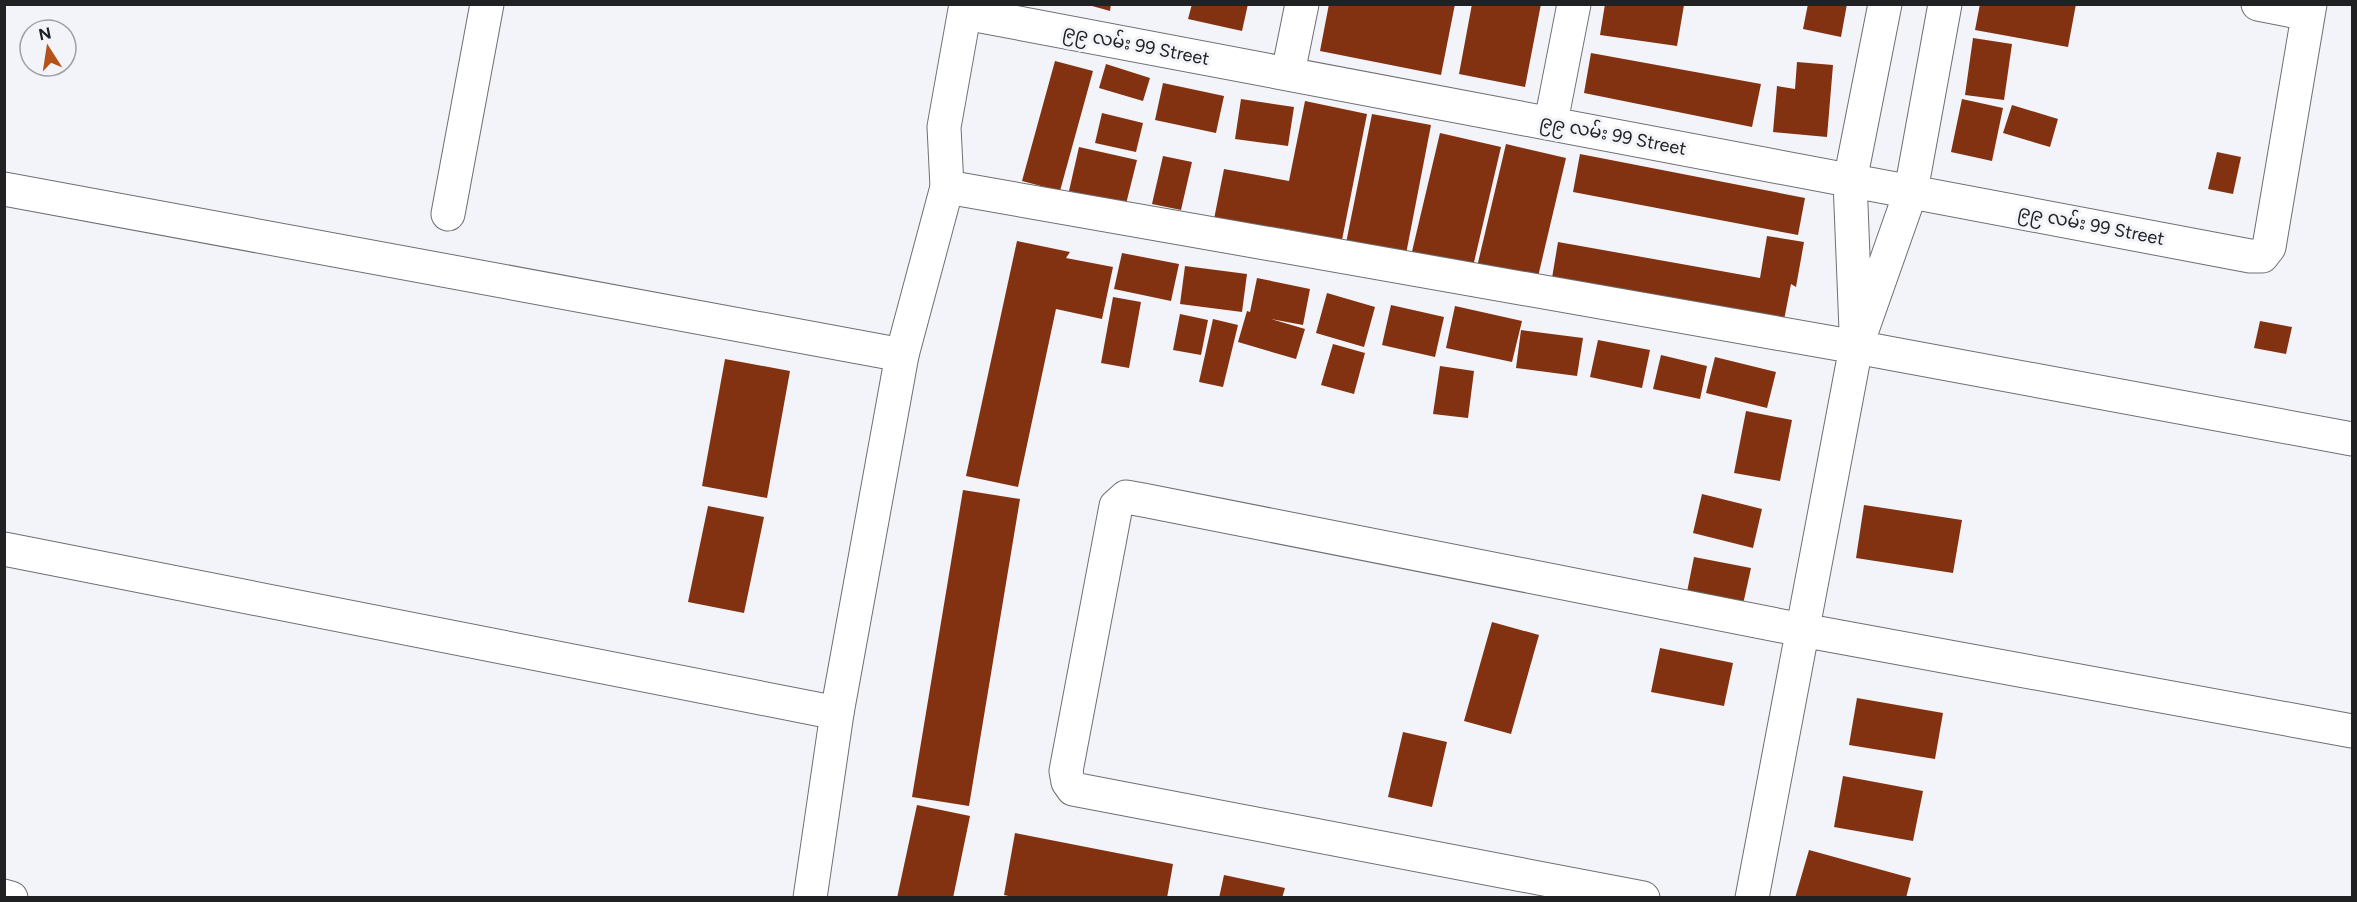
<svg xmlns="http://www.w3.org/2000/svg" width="2357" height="902" viewBox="0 0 2357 902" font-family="Figtree,'Noto Sans Myanmar',sans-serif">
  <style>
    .building { fill: #823211 }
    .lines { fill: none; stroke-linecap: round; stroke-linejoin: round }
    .minor-casing { stroke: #6e6f73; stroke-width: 35 }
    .tertiary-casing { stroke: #6e6f73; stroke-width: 35 }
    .minor { stroke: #fff; stroke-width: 33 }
    .tertiary { stroke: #fff; stroke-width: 33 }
    .labels { text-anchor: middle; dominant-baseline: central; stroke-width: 6; stroke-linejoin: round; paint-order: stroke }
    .street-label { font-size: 18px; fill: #202123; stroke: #f3f4f9 }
  </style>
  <rect width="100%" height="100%" fill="#f3f4f9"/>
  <!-- building -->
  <path class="building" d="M1085 4H1111L1110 11Z
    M1192 4H1248L1242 31 1188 19Z
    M1329 4H1455L1441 75 1320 51Z
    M1472 4H1541L1525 87 1459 74Z
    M1605 4 1684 5 1677 46 1600 35Z
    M1808 4H1847L1841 37 1803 29Z
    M1980 4H2076L2068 47 1975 30Z
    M1973 38 2012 44 2004 100 1965 95Z
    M1591 53 1761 84 1752 127 1584 93Z
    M1055 61 1093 71 1060 191 1022 181Z
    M1797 62 1833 65 1827 137 1773 132 1777 86 1795 89Z
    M1106 64 1150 78 1143 101 1099 88Z
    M1163 83 1224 96 1216 133 1155 120Z
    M1241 99 1294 107 1288 146 1235 139Z
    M1962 99 2003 108 1992 161 1951 152Z
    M1305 101 1367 114 1342 240 1280 228 1279 236 1213 224 1224 169 1289 181Z
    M2012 105 2058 119 2050 147 2003 133Z
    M1102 113 1143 123 1136 152 1095 143Z
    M1372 114 1431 125 1406 254 1346 243Z
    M1440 133 1501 147 1471 275 1410 260Z
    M1506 144 1566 158 1537 281 1477 267Z
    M1079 147 1137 160 1126 204 1069 191Z
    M2217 152 2241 157 2233 194 2208 189Z
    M1580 154 1805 198 1798 235 1573 192Z
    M1163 156 1192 162 1181 210 1152 204Z
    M1767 236 1804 242 1796 287 1791 284 1784 320 1552 278 1558 242 1760 278Z
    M1017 241 1070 252 1066 258 1113 267 1102 319 1056 309 1018 487 966 476Z
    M1122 253 1179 264 1171 301 1114 289Z
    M1185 266 1247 274 1242 312 1180 304Z
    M1257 278 1310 289 1303 325 1271 319 1305 329 1296 359 1238 342 1247 311 1250 312Z
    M1327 293 1375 307 1364 347 1316 333Z
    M1113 297 1141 302 1129 368 1101 363Z
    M1391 305 1444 317 1435 357 1382 345Z
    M1455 306 1522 321 1512 362 1446 348Z
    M1180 314 1208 320 1201 355 1173 350Z
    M1213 319 1238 325 1223 387 1199 382Z
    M2260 321 2292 327 2286 354 2254 348Z
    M1521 330 1583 338 1577 376 1516 368Z
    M1598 340 1650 350 1642 388 1590 377Z
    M1333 344 1365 353 1354 394 1321 385Z
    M1661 355 1707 366 1700 399 1653 389Z
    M1715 357 1776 372 1767 408 1706 393Z
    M725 359 790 371 767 498 702 486Z
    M1440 366 1474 371 1468 418 1433 414Z
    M1746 411 1792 420 1780 481 1734 473Z
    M963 490 1020 499 969 806 912 797Z
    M1702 494 1762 509 1753 548 1693 533Z
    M1864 505 1962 520 1953 573 1856 558Z
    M708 506 764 517 744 613 688 602Z
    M1694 557 1751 568 1742 609 1686 597Z
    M1492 622 1539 635 1511 734 1464 721Z
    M1660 648 1733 663 1724 706 1651 692Z
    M1857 698 1943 713 1935 759 1849 745Z
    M1403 732 1447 742 1432 807 1388 797Z
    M1843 776 1923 791 1913 841 1834 827Z
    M917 805 970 816 953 898H897Z
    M1015 833 1173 864 1167 898H1018L1004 895Z
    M1809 850 1911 878 1906 898H1795Z
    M1224 875 1285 888 1282 898H1219Z"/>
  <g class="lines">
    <defs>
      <path id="minor" d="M2258 4 2308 14
        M965 13 2250 256H2262L2269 247 2310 4
        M1288 73 1302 4
        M1551 122 1574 4
        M947 187 1856 347 2352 439
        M4 189 902 355
        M448 214 487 4
        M1856 330 1850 181 1885 4
        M4 549 837 713
        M4 896 11 898
        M1643 898 1073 789 1068 782 1066 771 1116 506 1126 497 1143 500 1802 630 2352 731
        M1752 898 1856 347 1911 191 1945 4"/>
      <path id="tertiary" d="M810 898 837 713 902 355 947 187 944 127 966 4"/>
    </defs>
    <!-- minor casing -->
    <use href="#minor" class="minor-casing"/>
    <!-- tertiary casing -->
    <use href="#tertiary" class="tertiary-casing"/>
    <!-- minor -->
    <use href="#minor" class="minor"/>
    <!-- tertiary -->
    <use href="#tertiary" class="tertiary"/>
  </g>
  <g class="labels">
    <!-- street labels -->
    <g class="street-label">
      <text transform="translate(1136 45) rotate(11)">၉၉ လမ်း 99 Street</text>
      <text transform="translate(1613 135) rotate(11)">၉၉ လမ်း 99 Street</text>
      <text transform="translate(2091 225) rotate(11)">၉၉ လမ်း 99 Street</text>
    </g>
  </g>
  <!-- border -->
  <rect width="2357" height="902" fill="none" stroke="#202123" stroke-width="12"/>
  <!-- north arrow -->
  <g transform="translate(48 48) rotate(348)"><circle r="28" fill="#f3f4f9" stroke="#9fa0a3" stroke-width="1.5"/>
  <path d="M0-4.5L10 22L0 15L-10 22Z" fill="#b55218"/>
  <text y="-9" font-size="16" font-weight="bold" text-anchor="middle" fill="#202123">N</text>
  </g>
</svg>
